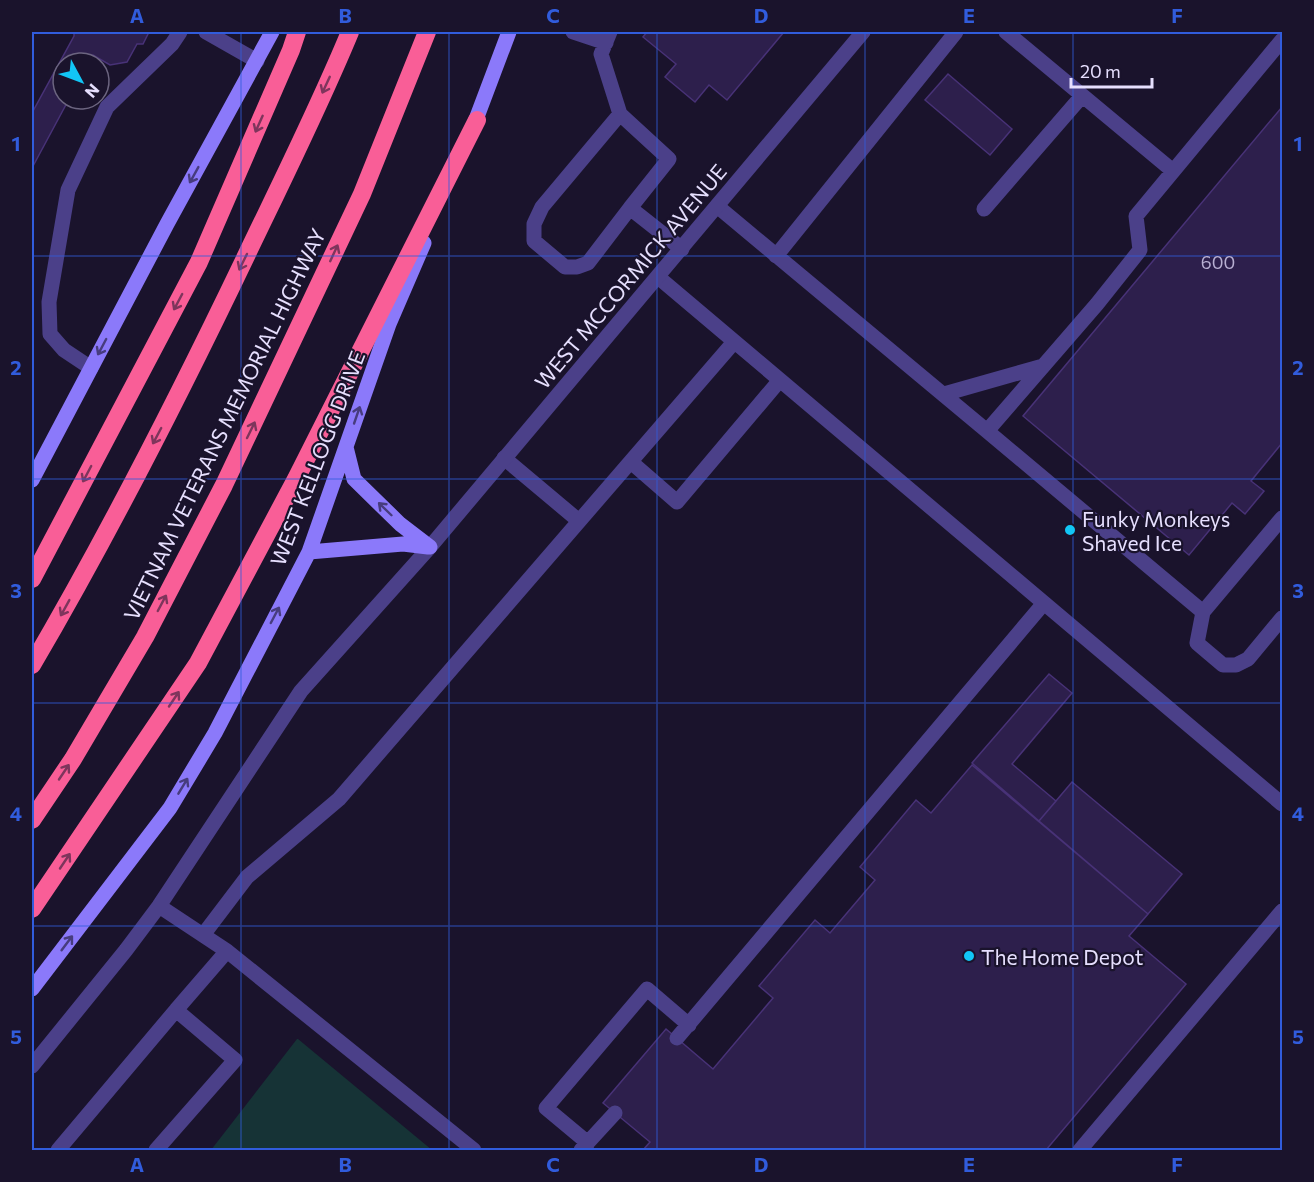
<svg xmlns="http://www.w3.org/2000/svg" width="1314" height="1182" viewBox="0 0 1314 1182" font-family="Commissioner,sans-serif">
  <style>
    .green { fill: #163336 }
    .building { fill: #2d1f4c; stroke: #483277; stroke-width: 1.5 }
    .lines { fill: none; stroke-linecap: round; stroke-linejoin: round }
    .service { stroke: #4b4089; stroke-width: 15 }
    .minor { stroke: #4b4089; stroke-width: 15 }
    .secondary { stroke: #8b79fa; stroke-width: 15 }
    .motorway { stroke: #f95e97; stroke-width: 18 }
    .oneway { stroke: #7e355c }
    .oneway2 { stroke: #473c7e }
    .grid { fill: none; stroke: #315cdc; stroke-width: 1.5; stroke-opacity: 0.55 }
    .poi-dot { fill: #12c6f6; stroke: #1a132c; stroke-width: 2 }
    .labels { text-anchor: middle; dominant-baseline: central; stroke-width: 4.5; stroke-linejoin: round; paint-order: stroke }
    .number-label { font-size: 18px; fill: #b8afd2 }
    .street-label { font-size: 21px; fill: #e6dffe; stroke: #1a132c }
    .poi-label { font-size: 21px; fill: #e6dffe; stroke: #1a132c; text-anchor: start }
    .neatline { fill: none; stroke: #315cdc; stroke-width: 2 }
    .grid-label { font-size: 20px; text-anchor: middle; font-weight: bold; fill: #315cdc }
  </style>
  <rect width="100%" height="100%" fill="#1a132c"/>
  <!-- green -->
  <path class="green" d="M297 1039H298L432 1150H211Z"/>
  <!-- building -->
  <path class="building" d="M74 32H149L143 44H137L127 62 110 65 93 55 88 63H63V99H69L32 168V113L74 36Z
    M647 32H784L727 100 709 85 695 102 665 77 676 64 643 37Z
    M948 74 1012 129 990 155 925 100Z
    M1282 107V443L1251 481 1264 491 1245 514 1232 503 1189 555 1023 416Z
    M1049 674 1072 693 1012 764 1056 801 1039 821 972 763Z
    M972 765 1148 914 1129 936 1186 984 1046 1150H643L650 1142 603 1103 666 1029 713 1069 773 998 759 986 815 920 830 933 875 880 860 867 916 800 931 813Z
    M1072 782 1182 874 1148 914 1039 821Z"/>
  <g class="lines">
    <!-- service -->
    <path class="service" d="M206 32 257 61
      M573 32 606 43
      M610 32 601 54 620 114 669 159 630 208 682 249
      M1006 32 1173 171
      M620 114 542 207 534 224V241L565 267H577L588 263 630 208
      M717 206 987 431 1097 304 1140 250 1136 216 1282 40
      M984 209 1082 96
      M776 256 956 32
      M658 277 1282 804
      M91 368 64 350 50 334 49 302 68 190 107 107 172 44 180 32
      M944 394 1043 366
      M987 431 1203 612 1282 518
      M504 458 579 521
      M631 462 677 502 780 380
      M1203 612 1197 643 1223 665H1236L1248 659 1282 618
      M159 906 227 951 474 1150
      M203 935 247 877 339 799 734 342
      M677 1038 1044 603
      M32 1066 126 950 159 906 301 691 430 547
      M588 1143 546 1108 647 989 689 1025
      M58 1150 176 1010
      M156 1150 235 1060 176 1010 227 951
      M581 1150 615 1113
      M1080 1150 1282 911"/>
    <!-- minor -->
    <path class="minor" d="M430 547 863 32"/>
    <!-- secondary -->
    <path class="secondary" d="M472 130 509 32
      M346 447 354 479 400 524 430 547
      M32 480 167 224 272 32
      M309 552 403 544 428 547
      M32 989 170 808 215 733 309 552 389 324 424 243"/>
    <!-- motorway -->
    <path class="motorway" d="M32 579 199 262 291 50 297 32
      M32 665C110 532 180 394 247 254 282 181 319 107 350 32
      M32 820 73 759 145 637 224 485 362 194 427 32
      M32 909 198 663 296 479 477 120"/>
  </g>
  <!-- one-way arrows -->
  <defs><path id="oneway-shaft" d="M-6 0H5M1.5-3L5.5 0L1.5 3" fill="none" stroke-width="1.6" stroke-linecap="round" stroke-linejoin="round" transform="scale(1.5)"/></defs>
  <g class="oneway">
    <use href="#oneway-shaft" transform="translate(326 85) rotate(115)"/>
    <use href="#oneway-shaft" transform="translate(259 124) rotate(114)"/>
    <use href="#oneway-shaft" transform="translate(334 253) rotate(-65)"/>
    <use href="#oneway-shaft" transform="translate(243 262) rotate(116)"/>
    <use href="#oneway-shaft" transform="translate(178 302) rotate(118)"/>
    <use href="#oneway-shaft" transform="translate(251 430) rotate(-64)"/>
    <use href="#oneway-shaft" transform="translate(157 436) rotate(118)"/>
    <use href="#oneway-shaft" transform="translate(87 474) rotate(118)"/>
    <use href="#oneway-shaft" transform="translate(162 603) rotate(-62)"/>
    <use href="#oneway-shaft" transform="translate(65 608) rotate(119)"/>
    <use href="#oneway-shaft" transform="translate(174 699) rotate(-56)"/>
    <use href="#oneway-shaft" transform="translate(64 772) rotate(-56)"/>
    <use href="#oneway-shaft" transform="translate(65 861) rotate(-56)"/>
  </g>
  <g class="oneway2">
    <use href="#oneway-shaft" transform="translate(194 175) rotate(119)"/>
    <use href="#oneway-shaft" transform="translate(102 347) rotate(118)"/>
    <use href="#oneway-shaft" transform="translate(357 415) rotate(-71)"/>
    <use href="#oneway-shaft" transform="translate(385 509) rotate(-136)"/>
    <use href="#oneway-shaft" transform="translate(275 615) rotate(-62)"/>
    <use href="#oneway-shaft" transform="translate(183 786) rotate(-59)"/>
    <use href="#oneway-shaft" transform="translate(67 943) rotate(-53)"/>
  </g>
  <!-- grid -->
  <path class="grid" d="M241 32V1150M449 32V1150M657 32V1150M865 32V1150M1073 32V1150M32 256H1282M32 479H1282M32 703H1282M32 926H1282"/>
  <!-- markers -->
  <g class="poi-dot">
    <circle cx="1070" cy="530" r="6"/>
    <circle cx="969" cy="956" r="6"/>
  </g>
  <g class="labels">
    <!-- number labels -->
    <g class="number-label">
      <text x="1218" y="262">600</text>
    </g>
    <!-- street labels -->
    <g class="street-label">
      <text transform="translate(630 276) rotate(-50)">WEST MCCORMICK AVENUE</text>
      <text transform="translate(224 424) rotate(-64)">VIETNAM VETERANS MEMORIAL HIGHWAY</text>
      <text transform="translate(317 458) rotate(-69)">WEST KELLOGG DRIVE</text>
    </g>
    <!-- poi labels -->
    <g class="poi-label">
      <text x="1082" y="518">Funky Monkeys<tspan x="1082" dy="24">Shaved Ice</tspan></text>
      <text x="981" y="956">The Home Depot</text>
    </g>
  </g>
  <!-- border -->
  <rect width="1314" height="1182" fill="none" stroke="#1a132c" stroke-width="66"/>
  <!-- north arrow -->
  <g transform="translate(81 81) rotate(131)"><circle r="28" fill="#1a132c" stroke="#6c6580" stroke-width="1.5"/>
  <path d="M0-4.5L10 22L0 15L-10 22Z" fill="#12c6f6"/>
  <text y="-9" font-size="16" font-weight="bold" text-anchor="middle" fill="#e6dffe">N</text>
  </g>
  <!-- scale -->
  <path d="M1071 78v9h81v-9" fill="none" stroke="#e6dffe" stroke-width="3"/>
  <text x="1080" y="78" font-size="18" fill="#e6dffe" stroke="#1a132c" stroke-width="4.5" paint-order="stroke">20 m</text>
  <rect x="33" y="33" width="1248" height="1116" class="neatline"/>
  <g class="grid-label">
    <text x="137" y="23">A</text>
    <text x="345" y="23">B</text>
    <text x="553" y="23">C</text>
    <text x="761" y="23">D</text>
    <text x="969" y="23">E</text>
    <text x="1177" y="23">F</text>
    <text x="16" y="151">1</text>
    <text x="1298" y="151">1</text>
    <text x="16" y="375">2</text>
    <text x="1298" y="375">2</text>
    <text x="16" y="598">3</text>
    <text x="1298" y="598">3</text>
    <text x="16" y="821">4</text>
    <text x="1298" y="821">4</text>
    <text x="16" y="1044">5</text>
    <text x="1298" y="1044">5</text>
    <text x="137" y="1172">A</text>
    <text x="345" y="1172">B</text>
    <text x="553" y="1172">C</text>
    <text x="761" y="1172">D</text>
    <text x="969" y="1172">E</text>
    <text x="1177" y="1172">F</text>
  </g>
</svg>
